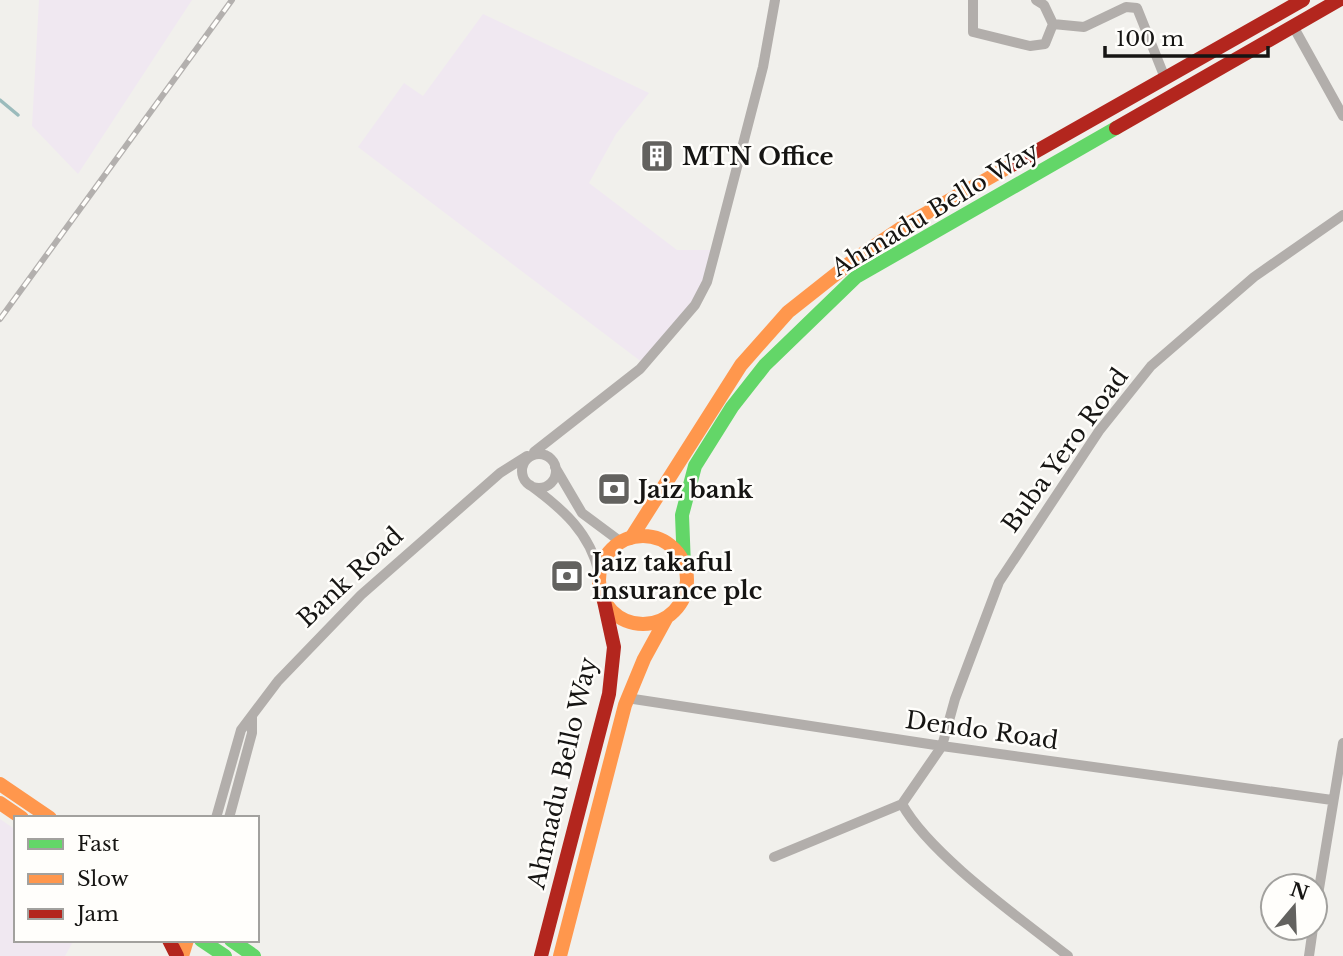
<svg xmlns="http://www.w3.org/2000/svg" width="1343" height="956" viewBox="0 0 1343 956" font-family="'Libre Baskerville',serif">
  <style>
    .industrial { fill: #f0e8f1 }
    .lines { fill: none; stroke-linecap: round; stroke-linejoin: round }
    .stream { stroke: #9bbbbc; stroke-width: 3.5 }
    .street { stroke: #b2aeab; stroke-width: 10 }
    .fast { stroke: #63d668; stroke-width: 14 }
    .slow { stroke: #ff974d; stroke-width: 14 }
    .jam { stroke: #b3261e; stroke-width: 14 }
    .rail-casing { stroke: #b3b0ae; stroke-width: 6 }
    .rail { stroke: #fffefb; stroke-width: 3.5; stroke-dasharray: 10; stroke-linecap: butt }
    .labels { text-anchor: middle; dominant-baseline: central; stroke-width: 5; stroke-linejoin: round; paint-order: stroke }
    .poi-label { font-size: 24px; font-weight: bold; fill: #161513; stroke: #fffefb; text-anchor: start }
    .street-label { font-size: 24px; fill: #161513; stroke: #fffefb }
  </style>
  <rect width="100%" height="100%" fill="#f1f0ec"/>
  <!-- industrial -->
  <path class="industrial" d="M39 0H192L78 174 32 126Z
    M483 14 649 93 616 134 589 183 677 250H712L698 302 647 366 358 147 404 83 423 96Z
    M0 819 16 830V940H74L65 956H0Z"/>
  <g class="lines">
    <!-- stream -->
    <path class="stream" d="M0 100 18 115"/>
    <!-- street -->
    <path class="street" d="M973 0V32L1030 46 1045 44 1053 24 1044 5 1036 0
      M1053 24 1084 27 1126 7 1137 8 1165 78
      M1293 26 1343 116
      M534 452 640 369 695 305 707 282 716 248 763 67 775 0
      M522 471a17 17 0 1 1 34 0a17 17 0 1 1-34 0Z
      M555 467 582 513 621 542
      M530 485C563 509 590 533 599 573
      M627 698 942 746 1332 800
      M216 818 241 730 278 681 361 595 500 473 527 456
      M229 818 252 733V716
      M774 857 902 804
      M1315 913 1343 743
      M1068 956C1020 918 930 855 902 804L942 746 955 699 999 582 1099 431 1151 366 1254 277 1343 215
      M1309 956 1313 928"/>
    <!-- fast -->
    <path class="fast" d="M684 566 682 515 695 466 732 407 765 365 856 277 1116 128
      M201 940 225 956
      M231 940 254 956"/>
    <!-- slow -->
    <path class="slow" d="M599 580a44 44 0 1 1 88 0a44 44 0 1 1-88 0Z
      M631 538 741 365 788 312 855 259 907 224 1012 165
      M0 784 50 818
      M0 803 22 818
      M182 956 187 940
      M560 956 625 705 644 659 667 617"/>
    <!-- jam -->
    <path class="jam" d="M1116 128 1339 0
      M1012 165 1303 0
      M169 940 177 956
      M541 956 609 694 614 647 604 601"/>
    <defs>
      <path id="rail" d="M0 319 232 0"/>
    </defs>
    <!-- rail casing -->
    <use href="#rail" class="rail-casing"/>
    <!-- rail -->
    <use href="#rail" class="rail"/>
  </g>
  <!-- icons -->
  <defs>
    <symbol id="building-square" viewBox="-11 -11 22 22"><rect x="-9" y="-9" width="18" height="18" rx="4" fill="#63625f" stroke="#fffefb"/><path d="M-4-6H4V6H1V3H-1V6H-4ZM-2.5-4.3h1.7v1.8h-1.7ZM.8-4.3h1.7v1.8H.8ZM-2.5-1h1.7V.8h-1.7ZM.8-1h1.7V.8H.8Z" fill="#fff"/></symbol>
    <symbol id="bank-square" viewBox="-11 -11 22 22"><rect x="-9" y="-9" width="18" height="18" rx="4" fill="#63625f" stroke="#fffefb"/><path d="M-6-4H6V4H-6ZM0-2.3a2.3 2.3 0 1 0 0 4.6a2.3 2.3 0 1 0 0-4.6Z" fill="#fff"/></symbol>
  </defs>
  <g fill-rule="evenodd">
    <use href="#building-square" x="638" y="137" width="38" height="38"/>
    <use href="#bank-square" x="595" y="470" width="38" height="38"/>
    <use href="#bank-square" x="548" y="557" width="38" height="38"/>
  </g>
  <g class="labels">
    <!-- poi labels -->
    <g class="poi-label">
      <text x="682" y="156">MTN Office</text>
      <text x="638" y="489">Jaiz bank</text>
      <text x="592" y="562">Jaiz takaful<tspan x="592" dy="28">insurance plc</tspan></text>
    </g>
    <!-- street labels -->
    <g class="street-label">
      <text transform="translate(935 209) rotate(-31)">Ahmadu Bello Way</text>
      <text transform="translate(1065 450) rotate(-54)">Buba Yero Road</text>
      <text transform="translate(350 577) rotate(-43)">Bank Road</text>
      <text transform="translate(982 730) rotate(8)">Dendo Road</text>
      <text transform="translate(562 773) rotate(-77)">Ahmadu Bello Way</text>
    </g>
  </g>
  <!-- legend -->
  <rect x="14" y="816" width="245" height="126" fill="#fffefb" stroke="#a2a19e" stroke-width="2"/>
  <rect x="28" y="839" width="35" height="10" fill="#63d668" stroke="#a2a19e" stroke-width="2"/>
  <text x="77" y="851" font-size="21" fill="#161513">Fast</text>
  <rect x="28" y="874" width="35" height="10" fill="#ff974d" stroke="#a2a19e" stroke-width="2"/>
  <text x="77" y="886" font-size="21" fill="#161513">Slow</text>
  <rect x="28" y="909" width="35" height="10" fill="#b3261e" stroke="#a2a19e" stroke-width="2"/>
  <text x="77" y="921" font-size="21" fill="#161513">Jam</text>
  <!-- north arrow -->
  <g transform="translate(1294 907) rotate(19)"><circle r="33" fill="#fffefb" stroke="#a2a19e" stroke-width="2"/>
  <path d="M0-5L12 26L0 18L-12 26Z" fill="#63625f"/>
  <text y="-10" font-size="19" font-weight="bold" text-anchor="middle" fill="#161513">N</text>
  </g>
  <!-- scale -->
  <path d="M1105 46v10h163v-10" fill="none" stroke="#161513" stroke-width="3.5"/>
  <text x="1116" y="46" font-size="21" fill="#161513" stroke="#fffefb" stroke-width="5" paint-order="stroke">100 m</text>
</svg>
